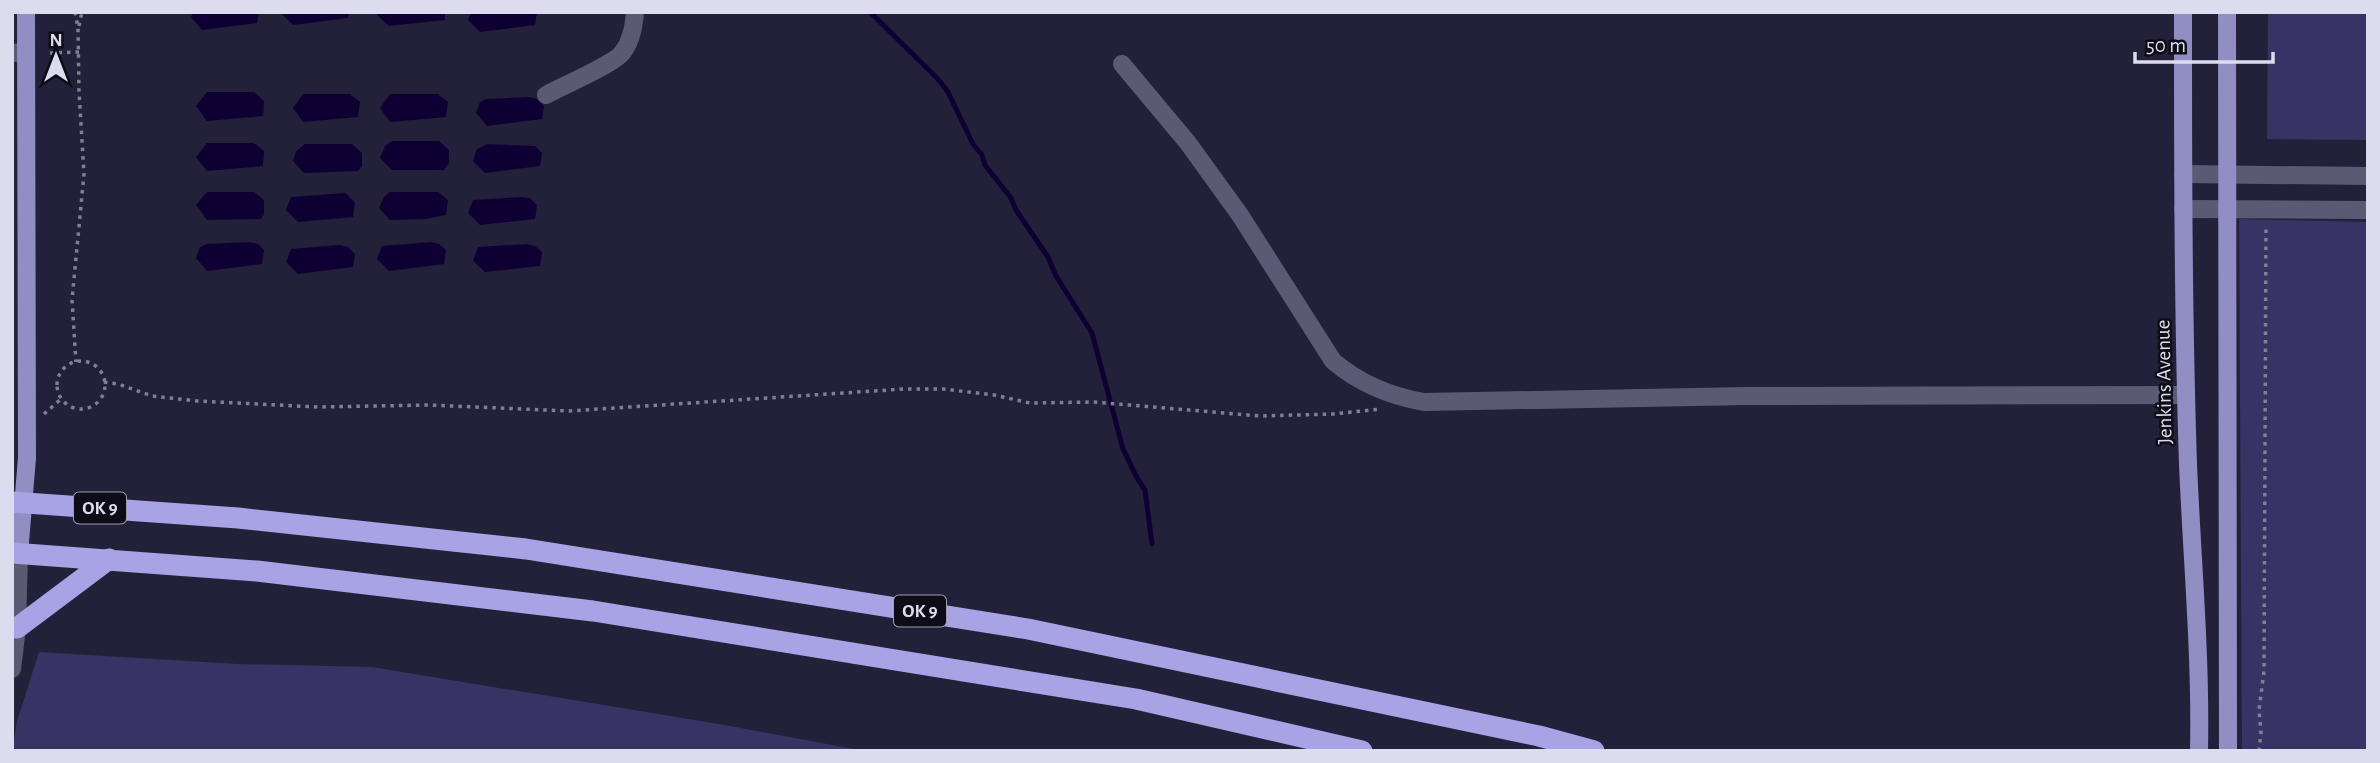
<svg xmlns="http://www.w3.org/2000/svg" width="2380" height="763" viewBox="0 0 2380 763" font-family="'Alegreya Sans',sans-serif">
  <style>
    .green { fill: #393265 }
    .water { fill: #0f0033 }
    .lines { fill: none; stroke-linecap: round; stroke-linejoin: round }
    .stream { stroke: #0f0033; stroke-width: 5 }
    .path { stroke: #817f95; stroke-width: 3.5; stroke-dasharray: 3.5 5; stroke-linecap: butt }
    .minor { stroke: #5b5a74; stroke-width: 18 }
    .major { stroke: #918ec4; stroke-width: 18 }
    .highway { stroke: #a7a3e4; stroke-width: 21 }
    .labels { text-anchor: middle; dominant-baseline: central; stroke-width: 5; stroke-linejoin: round; paint-order: stroke }
    .shield { fill: #0d0c17; stroke: #9f9eae; stroke-width: 2 }
    .shield-label { font-size: 19px; font-weight: bold; fill: #dddcee }
    .street-label { font-size: 21px; fill: #dddcee; stroke: #0d0c17 }
  </style>
  <rect width="100%" height="100%" fill="#23203a"/>
  <!-- green -->
  <path class="green" d="M2268 12H2368V140L2267 139Z
    M2239 219 2368 222V751H2242Z
    M39 652 238 664 372 667 719 724 865 751H12L17 721Z"/>
  <!-- water -->
  <path class="water" d="M193 12H259L257 23 202 30 191 17Z
    M349 12 348 18 293 25 281 13Z
    M378 12H445V20L389 26 377 15Z
    M471 12H537L535 25 480 32 468 20Z
    M207 92H254L264 101 263 116 207 121 196 106Z
    M303 94H350L360 102 358 117 303 122 293 108Z
    M390 94H438L448 102 446 117 390 122 380 108Z
    M529 97 537 99 544 106 542 119 487 126 476 113 480 102 486 99Z
    M392 141H439L449 150V163L444 170H392L380 158 385 146Z
    M207 143H254L264 151 263 166 207 171 196 157Z
    M305 144H352L362 153V166L358 171 304 173 293 161 296 151Z
    M487 144 535 146 542 153 540 166 485 173 473 161 477 149Z
    M207 192H254L264 200V214L261 219 207 220 196 205Z
    M390 192H438L448 200 446 215 426 219 390 220 379 208 384 197Z
    M345 193 355 202 353 217 298 222 286 210 291 197Z
    M522 197 530 198 537 205 535 219 480 225 468 213 473 200Z
    M249 242 258 244 264 250 262 264 207 271 196 258 200 247 207 244Z
    M431 242 439 244 446 250 444 264 389 271 377 259 382 246Z
    M527 244 535 246 542 252 540 266 485 272 473 261 478 247Z
    M340 245 348 247 355 254 353 267 298 274 286 262 291 249Z"/>
  <g class="lines">
    <!-- stream -->
    <path class="stream" d="M870 12 938 79 948 92 973 144 982 155 985 165 1011 198 1016 210 1048 257 1056 276 1092 333 1123 449 1137 478 1145 490 1152 544"/>
    <!-- path -->
    <path class="path" d="M75 12 78 28 79 91 84 174 72 300 76 362
      M79 26 82 12
      M50 53 79 52
      M57 385a24 24 0 1 1 48 0a24 24 0 1 1-48 0Z
      M104 382 118 384 152 396 197 401 318 407 429 405 569 411 904 389H943L994 395 1030 403 1094 402 1260 416 1333 414 1381 409
      M44 414 61 399
      M2259 751 2261 732 2259 710 2264 671 2266 225"/>
    <!-- minor -->
    <path class="minor" d="M12 53 26 52
      M1122 64 1188 143 1240 215 1333 361C1360 384 1389 396 1424 402L1747 396 2186 395
      M546 95C562 86 614 64 622 53 631 42 634 26 635 12
      M2183 174 2368 176
      M2183 209 2368 210
      M12 669 17 628 19 554"/>
    <!-- major -->
    <path class="major" d="M2183 12C2183 163 2183 313 2188 464 2192 560 2201 655 2199 751
      M2227 12 2228 751
      M19 554 27 458 26 12"/>
    <!-- highway -->
    <path class="highway" d="M12 502 238 518 526 549 1028 629 1539 736 1594 751
      M12 553 257 571 593 611 1136 699 1362 751
      M17 628 109 559"/>
  </g>
  <g class="labels">
    <!-- shield labels -->
    <g class="shield">
      <rect x="74" y="492.5" width="52" height="31" rx="5"/>
      <rect x="894" y="595.5" width="52" height="31" rx="5"/>
    </g>
    <g class="shield-label">
      <text x="100" y="508">OK 9</text>
      <text x="920" y="611">OK 9</text>
    </g>
    <!-- street labels -->
    <g class="street-label">
      <text transform="translate(2164 382) rotate(-91)">Jenkins Avenue</text>
    </g>
  </g>
  <!-- border -->
  <rect width="2380" height="763" fill="none" stroke="#dddcee" stroke-width="28"/>
  <!-- north arrow -->
  <g transform="translate(56 56)" stroke="#0d0c17" stroke-width="5" paint-order="stroke">
  <path d="M0-5L12 26L0 18L-12 26Z" fill="#dddcee"/>
  <text y="-10" font-size="19" font-weight="bold" text-anchor="middle" fill="#dddcee">N</text>
  </g>
  <!-- scale -->
  <path d="M2135 52v10h138v-10" fill="none" stroke="#dddcee" stroke-width="3.5"/>
  <text x="2146" y="52" font-size="21" fill="#dddcee" stroke="#0d0c17" stroke-width="5" paint-order="stroke">50 m</text>
</svg>
